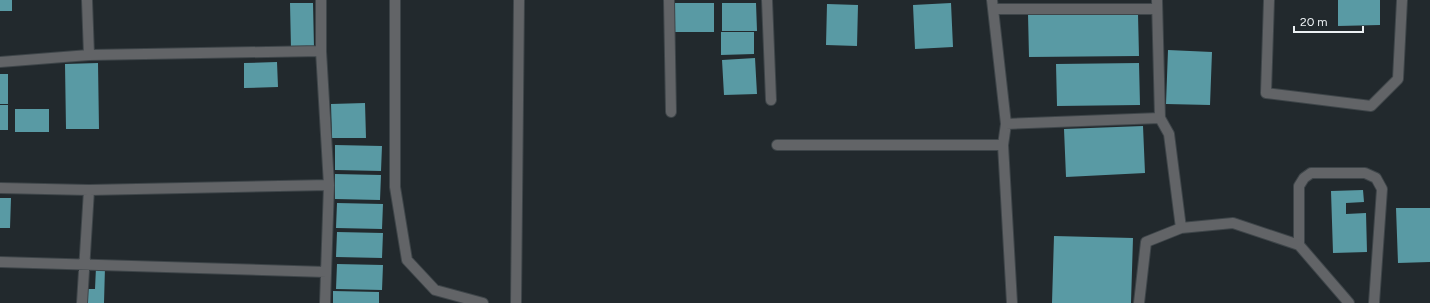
<svg xmlns="http://www.w3.org/2000/svg" width="1430" height="303" viewBox="0 0 1430 303" font-family="Figtree,sans-serif">
  <style>
    .building { fill: #599aa4 }
    .lines { fill: none; stroke-linecap: round; stroke-linejoin: round }
    .lane-casing { stroke: #3e4549; stroke-width: 12 }
    .street-casing { stroke: #3e4549; stroke-width: 12 }
    .lane { stroke: #626467; stroke-width: 10 }
    .street { stroke: #626467; stroke-width: 10 }
  </style>
  <rect width="100%" height="100%" fill="#22292d"/>
  <!-- building -->
  <path class="building" d="M0 0H12V11H0Z
    M1338 0H1380V25L1338 26Z
    M290 3H313L314 48 291 49Z
    M671 3H714V32H671Z
    M722 3H756L757 31H722Z
    M951 3 953 47 915 49 913 5Z
    M827 4 858 5 857 46 826 45Z
    M1028 14H1138L1139 56 1029 57Z
    M721 32H754V54L721 55Z
    M1168 50 1212 52 1210 105 1166 104Z
    M755 58 757 94 724 95 722 60Z
    M277 62 278 87 244 88V63Z
    M98 63 99 129H66L65 64Z
    M1139 63 1140 105 1057 106 1056 64Z
    M0 74H8V104H0Z
    M365 103 366 138H332L331 104Z
    M0 105H8V130H0Z
    M15 109H49V132H15Z
    M1143 126 1145 173 1066 177 1064 129Z
    M335 145 382 146 381 171 335 170Z
    M335 174 381 175 380 200 335 199Z
    M1363 190 1364 202 1346 203V214L1366 213 1367 252 1333 253 1331 191Z
    M0 198H11L10 228H0Z
    M337 203 383 204 382 229 336 228Z
    M1396 208H1430V262L1398 263Z
    M337 232 383 233 382 258 336 257Z
    M1054 236 1133 238 1131 303H1052Z
    M337 264 383 265 382 290 336 289Z
    M96 267H105L104 303H86V289H95Z
    M333 291 379 292V303H333Z"/>
  <g class="lines">
    <defs>
      <path id="lane" d="M1299 245V186L1304 178 1311 173H1365L1376 178 1382 189 1374 303"/>
      <path id="street" d="M87 0 89 55
        M321 0V51L329 185 325 303
        M395 0V187L407 260 435 290 483 303
        M669 0 671 112
        M767 0 771 100
        M992 0 1006 124 1003 145 1012 303
        M1269 0 1266 93 1371 106 1398 79 1402 0
        M993 9H1157
        M0 62 89 55 321 51
        M1160 118 1169 134 1181 228
        M1006 124 1160 118 1157 0
        M777 145H1003
        M0 188 89 190 329 185
        M0 262 326 272
        M82 303 89 190
        M516 303 519 0
        M1139 303 1146 242 1181 228 1233 223 1299 245 1349 303"/>
    </defs>
    <!-- lane casing -->
    <use href="#lane" class="lane-casing"/>
    <!-- street casing -->
    <use href="#street" class="street-casing"/>
    <!-- lane -->
    <use href="#lane" class="lane"/>
    <!-- street -->
    <use href="#street" class="street"/>
  </g>
  <!-- scale -->
  <path d="M1294 26v6h69v-6" fill="none" stroke="#ecf0f3" stroke-width="2"/>
  <text x="1300" y="26" font-size="12" fill="#ecf0f3" stroke="#22292d" stroke-width="3" paint-order="stroke">20 m</text>
</svg>
